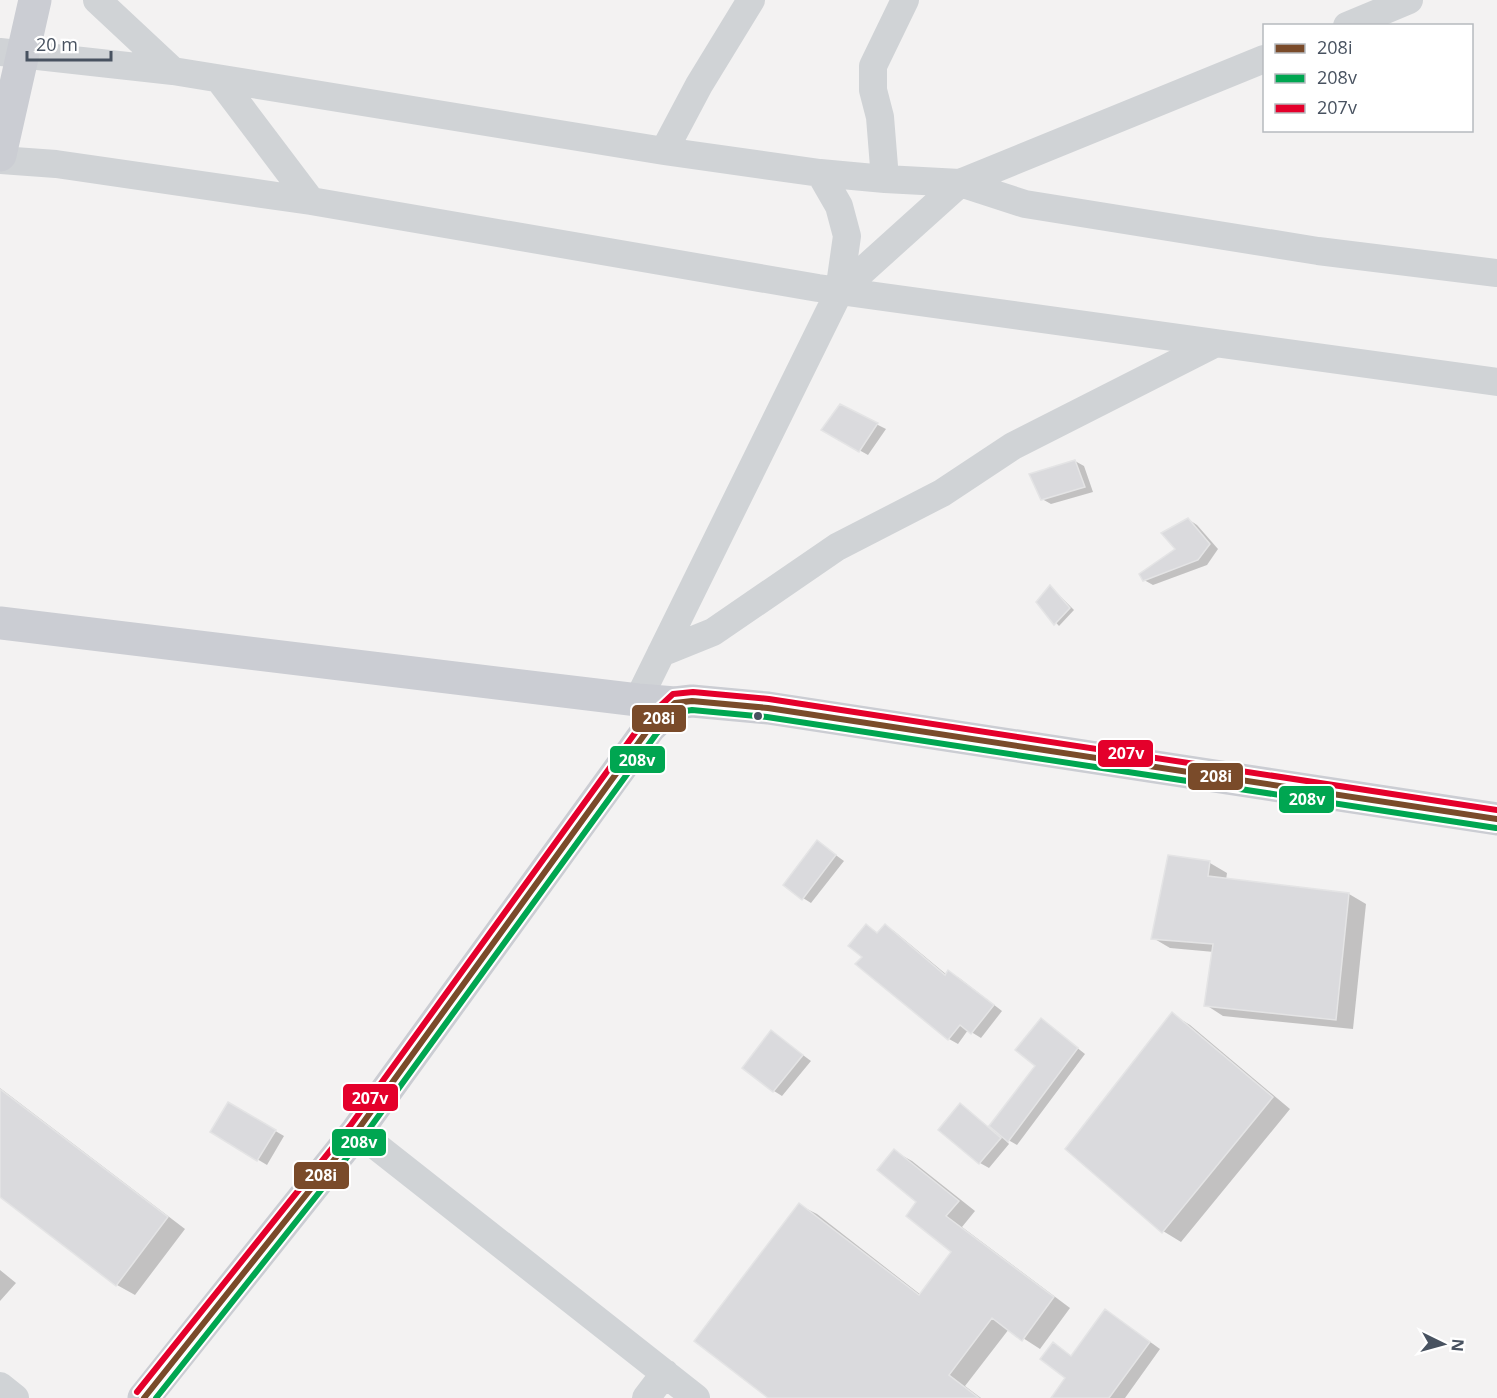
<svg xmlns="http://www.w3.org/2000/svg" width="1497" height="1398" viewBox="0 0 1497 1398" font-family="'Open Sans',sans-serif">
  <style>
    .shadow { fill: #0003 }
    .building { fill: #dadadd; stroke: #e4e4e5; stroke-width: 1.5 }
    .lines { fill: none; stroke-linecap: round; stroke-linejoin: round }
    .minor { stroke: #d0d3d6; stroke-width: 28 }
    .major { stroke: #cbcdd3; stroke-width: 33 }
    .bus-1-casing { stroke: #fff; stroke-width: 10 }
    .bus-2-casing { stroke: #fff; stroke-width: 10 }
    .bus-3-casing { stroke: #fff; stroke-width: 10 }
    .bus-1 { stroke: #7a4b2a; stroke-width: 6 }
    .bus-2 { stroke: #00a651; stroke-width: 6 }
    .bus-3 { stroke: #e4002b; stroke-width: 6 }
    .bus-dot { fill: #485260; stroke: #fff; stroke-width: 2 }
    .line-badge { stroke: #fff; stroke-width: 2 }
    .badge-label { font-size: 16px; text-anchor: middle; font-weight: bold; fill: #fff }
  </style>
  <rect width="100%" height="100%" fill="#f3f2f2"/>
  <!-- shadow -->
  <path class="shadow" d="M840 406 886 429 868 455 823 430Z
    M1075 461 1084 466 1093 492 1051 504 1042 499Z
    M1188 519 1197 525 1218 549 1207 565 1153 585 1144 580 1178 549Z
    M1054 590 1074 610 1059 626 1038 602Z
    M826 848 844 861 811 903 803 898Z
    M1210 863 1227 873 1226 880 1349 894 1366 904 1353 1029 1223 1016 1206 1005 1214 952 1170 948 1153 938Z
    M867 926 878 933 885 926 894 931 947 975 958 977 1002 1011 981 1038 968 1030 958 1044 949 1039 864 957Z
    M1172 1014 1190 1025 1290 1109 1181 1242 1163 1231Z
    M1042 1020 1085 1054 1017 1145 1003 1137 1009 1144 989 1168 980 1163 960 1105 990 1128 1037 1066Z
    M772 1032 811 1061 782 1096 774 1091Z
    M0 1088 185 1229 135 1295 117 1285 0 1195Z
    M229 1104 284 1136 267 1165 212 1132Z
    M894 1151 912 1161 975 1211 962 1227 1070 1308 1040 1349 1009 1329 965 1386 981 1398H771L799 1205 817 1214 921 1295 953 1252 919 1202Z
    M0 1270 16 1283 0 1301Z
    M1117 1318 1160 1349 1125 1398H1052L1067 1378 1053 1344 1073 1357Z"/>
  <!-- building -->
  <path class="building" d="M840 404 878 423 859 452 821 430Z
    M1075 460 1085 487 1041 500 1029 474Z
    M1188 518 1210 544 1198 560 1143 581 1139 574 1175 549 1161 533Z
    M1050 585 1070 608 1054 625 1036 602Z
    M817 840 836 855 802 900 783 885Z
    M1168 855 1210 861 1208 876 1349 893 1336 1020 1204 1006 1213 944 1151 939Z
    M866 924 877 933 885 924 945 975 948 970 994 1005 971 1034 960 1025 948 1040 855 964 862 957 848 946Z
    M1172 1012 1273 1097 1162 1233 1065 1149Z
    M1041 1018 1078 1048 1008 1142 989 1126 1035 1066 1015 1050Z
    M771 1030 803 1055 773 1092 742 1068Z
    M0 1089 168 1217 116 1286 0 1197Z
    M228 1102 276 1130 257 1161 210 1132Z
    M960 1103 1001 1138 979 1164 938 1130Z
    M894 1149 959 1201 946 1216 1054 1297 1022 1341 992 1318 949 1375 979 1398H768L694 1341 799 1203 919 1295 951 1252 906 1216 916 1202 877 1170Z
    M1105 1309 1150 1342 1109 1398H1051L1065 1378 1040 1359 1053 1342 1071 1356Z"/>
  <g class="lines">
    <!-- minor -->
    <path class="minor" d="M97 0 173 71 664 151 820 173 885 179 960 183 1264 59
      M1347 26 1409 0
      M0 52 173 71
      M219 79 311 201
      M664 151 699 85 751 0
      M0 160 56 164 311 201 818 288 1497 382
      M885 179 880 117 873 90V66L905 0
      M839 292 960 183 1025 204 1318 251 1497 273
      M661 653 713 632 837 547 942 493 1013 446 1216 343
      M638 700 839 292 847 236 839 206 820 173
      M357 1131 696 1398
      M0 1386 15 1398
      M646 1398 665 1373"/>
    <!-- major -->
    <path class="major" d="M0 155 35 0
      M0 623 638 700 675 703 692 701 768 708 1497 819
      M144 1398 357 1131 650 727 675 703"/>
    <defs>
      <path id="bus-1" d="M144 1398 357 1131 650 727 675 703 692 701 768 708 1497 819"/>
      <path id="bus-2" d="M156 1398 364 1136 657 733 679 712 692 710 767 717 1496 828"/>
      <path id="bus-3" d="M137 1392 350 1126 643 722 673 694 693 692 769 699 1497 810"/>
    </defs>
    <!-- bus-1 casing -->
    <use href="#bus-1" class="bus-1-casing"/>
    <!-- bus-2 casing -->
    <use href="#bus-2" class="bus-2-casing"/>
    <!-- bus-3 casing -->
    <use href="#bus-3" class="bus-3-casing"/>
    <!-- bus-1 -->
    <use href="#bus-1" class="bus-1"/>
    <!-- bus-2 -->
    <use href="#bus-2" class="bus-2"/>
    <!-- bus-3 -->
    <use href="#bus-3" class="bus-3"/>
  </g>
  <!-- markers -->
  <circle class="bus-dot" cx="758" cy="716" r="5"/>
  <g class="line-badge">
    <rect x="631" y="704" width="56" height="29" rx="6" fill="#7a4b2a"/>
    <rect x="1097" y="739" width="57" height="29" rx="6" fill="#e4002b"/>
    <rect x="609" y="745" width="57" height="29" rx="6" fill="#00a651"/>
    <rect x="1187" y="762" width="57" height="29" rx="6" fill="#7a4b2a"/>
    <rect x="1278" y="785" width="57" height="29" rx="6" fill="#00a651"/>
    <rect x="342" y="1083" width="57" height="29" rx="6" fill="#e4002b"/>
    <rect x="331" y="1128" width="56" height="29" rx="6" fill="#00a651"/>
    <rect x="293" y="1161" width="57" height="29" rx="6" fill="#7a4b2a"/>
  </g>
  <g class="badge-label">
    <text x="659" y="724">208i</text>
    <text x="1126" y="759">207v</text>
    <text x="637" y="766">208v</text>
    <text x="1216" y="782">208i</text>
    <text x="1307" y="805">208v</text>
    <text x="370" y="1104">207v</text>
    <text x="359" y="1148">208v</text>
    <text x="321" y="1181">208i</text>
  </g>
  <!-- legend -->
  <rect x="1263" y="24" width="210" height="108" fill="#ffffff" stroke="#b6babf" stroke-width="1.5"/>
  <rect x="1275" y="44" width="30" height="9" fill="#7a4b2a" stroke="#b6babf" stroke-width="1.5"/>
  <text x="1317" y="54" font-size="18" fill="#485260">208i</text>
  <rect x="1275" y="74" width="30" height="9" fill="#00a651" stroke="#b6babf" stroke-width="1.5"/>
  <text x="1317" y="84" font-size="18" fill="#485260">208v</text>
  <rect x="1275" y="104" width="30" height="9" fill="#e4002b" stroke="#b6babf" stroke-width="1.5"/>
  <text x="1317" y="114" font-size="18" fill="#485260">207v</text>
  <!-- north arrow -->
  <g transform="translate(1443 1344) rotate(95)" stroke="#ffffff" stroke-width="4.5" paint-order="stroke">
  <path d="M0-4.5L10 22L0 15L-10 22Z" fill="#485260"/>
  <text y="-9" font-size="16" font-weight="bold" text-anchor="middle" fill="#485260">N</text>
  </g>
  <!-- scale -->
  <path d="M27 51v9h84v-9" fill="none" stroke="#485260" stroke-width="3"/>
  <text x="36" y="51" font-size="18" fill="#485260" stroke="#ffffff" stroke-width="4.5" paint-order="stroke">20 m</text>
</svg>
